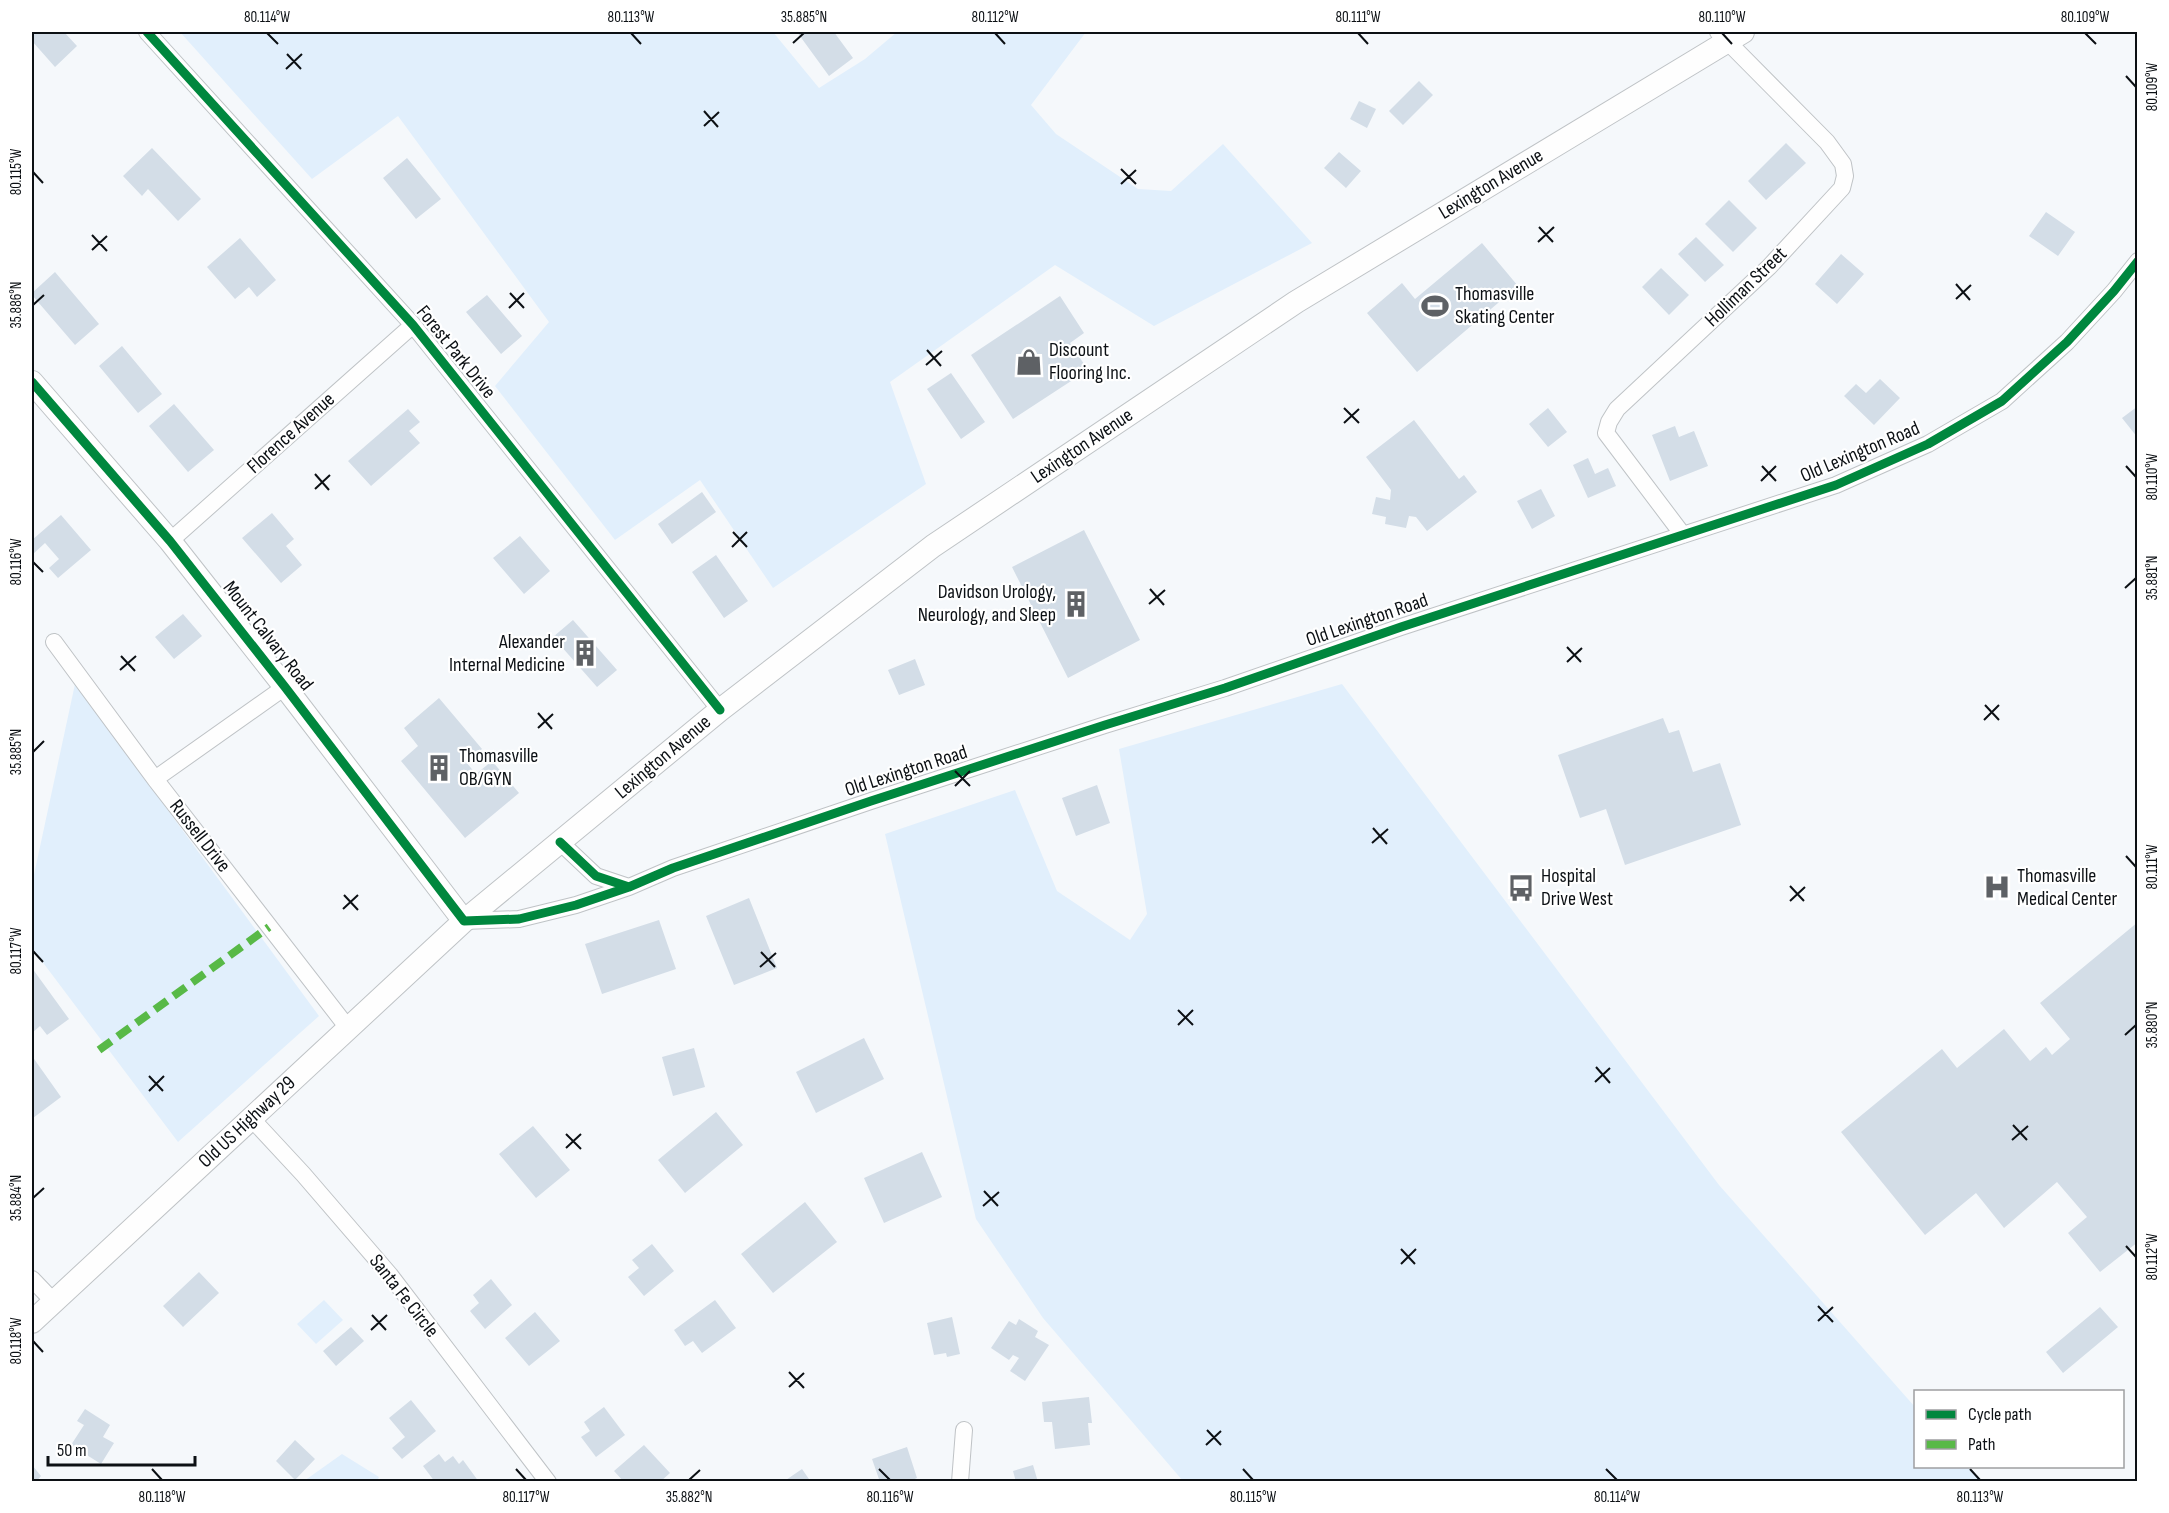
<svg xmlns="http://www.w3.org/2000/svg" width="2169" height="1513" viewBox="0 0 2169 1513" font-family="'Sofia Sans Condensed',sans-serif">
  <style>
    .green { fill: #e1effc }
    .building { fill: #d3dde7 }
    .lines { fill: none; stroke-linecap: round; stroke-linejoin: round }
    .street-casing { stroke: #bfc3c6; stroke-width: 18 }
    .secondary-casing { stroke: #bfc3c6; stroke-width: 24 }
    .street { stroke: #fefefe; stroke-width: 16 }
    .secondary { stroke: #fefefe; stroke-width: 22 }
    .quiet { stroke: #58b947; stroke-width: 8; stroke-dasharray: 15 8; stroke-linecap: butt }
    .cycleway-casing { stroke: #fff; stroke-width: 13 }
    .cycleway { stroke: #00873e; stroke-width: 9 }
    .ticks { fill: none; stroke: #0c1014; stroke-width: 2 }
    .labels { text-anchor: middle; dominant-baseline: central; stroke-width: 4.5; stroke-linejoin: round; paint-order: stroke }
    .street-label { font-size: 20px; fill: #0c1014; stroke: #fff }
    .poi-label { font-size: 20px; fill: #0c1014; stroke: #fff; text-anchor: start }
    .neatline { fill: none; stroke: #0c1014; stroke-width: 2 }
    .ticks-label { font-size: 15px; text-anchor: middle; fill: #0c1014 }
  </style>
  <rect width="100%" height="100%" fill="#f5f8fb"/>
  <!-- green -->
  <path class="green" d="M180 32H773L819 88 865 59 897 32H1086L1031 105 1056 134 1138 189 1171 191 1223 144 1312 243 1154 326 1055 265 890 382 926 484 773 588 700 480 615 540 495 386 549 322 398 116 312 179Z
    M75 684 319 1016 178 1142 32 948V884Z
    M1342 684 1719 1185 1915 1407 1916 1466 1968 1467 1982 1481H1183L1043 1318 976 1219 885 834 1015 790 1057 891 1130 940 1147 914 1119 749Z
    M324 1300 343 1320 316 1344 297 1324Z
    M342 1454 379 1477 377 1481H304Z"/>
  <!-- building -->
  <path class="building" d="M32 32H64L77 46 55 67 32 41Z
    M797 32H834L853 58 829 76Z
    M1419 81 1433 95 1403 125 1389 111Z
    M1359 101 1376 109 1367 128 1350 119Z
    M1786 143 1806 163 1766 200 1748 181Z
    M152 148 201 199 178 221 148 189 142 196 123 176Z
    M1339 152 1361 171 1346 188 1324 168Z
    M407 158 441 199 416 219 383 178Z
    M1729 200 1757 228 1733 252 1705 224Z
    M2046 212 2075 232 2058 256 2029 236Z
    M1696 237 1724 265 1705 282 1678 254Z
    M240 238 276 280 257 297 249 287 235 299 207 267Z
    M1482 243 1518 286 1417 372 1367 313 1402 283 1415 299Z
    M1841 254 1864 274 1837 304 1815 284Z
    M1661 268 1689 295 1669 315 1642 287Z
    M55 272 99 324 75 345 32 295V293Z
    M487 295 522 336 501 354 466 312Z
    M1060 296 1084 333 1070 343 1088 370 1013 419 971 355Z
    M122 346 162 394 138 413 99 366Z
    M951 373 985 422 961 439 927 389Z
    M1880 379 1900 398 1874 425 1844 396 1856 384 1866 393Z
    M174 404 214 450 188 472 149 426Z
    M2138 406V438L2122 418Z
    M1548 408 1567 432 1548 447 1529 424Z
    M408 409 420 422 409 431 420 443 371 486 348 461Z
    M1414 420 1459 479 1464 475 1477 492 1427 531 1416 517 1409 516 1406 528 1385 524 1386 517 1372 514 1376 497 1390 500 1391 490 1366 457Z
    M1675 426 1679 437 1694 431 1708 466 1670 481 1652 435Z
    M1588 458 1595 474 1608 468 1616 486 1588 498 1573 465Z
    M1541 489 1555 516 1532 529 1517 501Z
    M702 492 716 512 672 544 658 524Z
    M272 513 294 539 286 546 302 565 281 583 242 538Z
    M61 515 91 550 58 578 49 568 59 559 45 543 32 555V540Z
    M1084 530 1140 640 1068 678 1012 567Z
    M520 536 550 571 524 594 493 558Z
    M716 555 748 601 724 618 692 572Z
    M183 614 202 636 174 659 155 637Z
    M573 620 617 670 597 687 553 637Z
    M915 659 925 685 899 695 888 670Z
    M439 698 482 749 466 762 476 774 492 761 519 793 465 838 401 761 418 746 404 728Z
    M1663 718 1669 733 1679 730 1693 772 1720 763 1741 825 1625 865 1606 809 1580 818 1558 755Z
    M1097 785 1110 823 1076 836 1062 798Z
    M749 898 777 968 734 985 706 916Z
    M659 920 676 969 602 994 585 944Z
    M2138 922V1242L2100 1272 2068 1233 2087 1217 2057 1182 2004 1228 1976 1193 1925 1235 1841 1132 1942 1049 1957 1068 2004 1029 2030 1061 2046 1047 2052 1055 2070 1039 2040 1003Z
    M32 968 69 1019 47 1035 40 1026 32 1033Z
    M864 1038 884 1079 816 1113 796 1072Z
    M694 1048 705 1087 673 1096 662 1057Z
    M32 1056 61 1097 33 1118 32 1115Z
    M716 1112 743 1145 685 1193 658 1160Z
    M533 1126 570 1170 536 1198 499 1154Z
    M922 1152 942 1197 884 1223 864 1178Z
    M805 1202 837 1242 773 1293 741 1254Z
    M652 1244 674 1271 644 1296 628 1277 639 1268 632 1260Z
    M199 1272 219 1293 183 1327 163 1306Z
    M491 1279 512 1305 485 1329 470 1311 479 1303 473 1295Z
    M715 1300 736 1328 702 1353 693 1341 685 1346 674 1330Z
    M2100 1307 2118 1327 2063 1373 2046 1352Z
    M535 1312 560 1341 529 1366 505 1338Z
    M952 1317 960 1354 947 1357 946 1353 934 1355 927 1323Z
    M1019 1319 1038 1331 1035 1337 1049 1345 1025 1381 1010 1371 1019 1358 1013 1355 1009 1360 991 1348 1009 1321 1016 1325Z
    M351 1327 364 1341 336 1366 323 1351Z
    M1089 1397 1092 1423H1088L1090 1445 1055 1449 1052 1422H1044L1042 1402Z
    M411 1400 436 1431 402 1459 392 1448 405 1437 389 1418Z
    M604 1407 625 1435 596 1457 581 1437 590 1431 584 1422Z
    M85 1409 110 1425 103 1437 114 1443 101 1464 71 1445 84 1425 77 1421Z
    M295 1440 315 1459 295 1480 276 1461Z
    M644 1445 670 1473 660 1482H624L614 1471Z
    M907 1447 917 1478 908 1482H896L895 1479 880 1482 872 1459Z
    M439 1454 445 1462 453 1456 459 1464 463 1460 479 1482H435L423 1466Z
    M32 1465 41 1476 36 1482H32Z
    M1033 1465 1038 1482H1016L1013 1471Z
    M802 1469 811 1482H783Z"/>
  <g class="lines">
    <defs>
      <path id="street" d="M147 32 413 325 720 710
        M1683 535 1606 433 1609 422 1617 409 1769 267 1842 188 1845 176 1843 164 1827 142 1718 32
        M170 541 413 325
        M54 642 155 779 348 1028
        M155 779 285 687
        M560 842 596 876 629 887 673 868 871 801 1105 725 1225 688 1401 627 1836 485 1928 444 2002 401 2067 342 2114 291 2138 261
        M464 921 519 919 576 905 629 887
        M251 1118 303 1174 390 1275 548 1482
        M32 1279 53 1301
        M960 1482 964 1430"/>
      <path id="secondary" d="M32 382 170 541 285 687 464 921
        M32 1322 464 921 720 710 933 546 1296 302 1743 32"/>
    </defs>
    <!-- street casing -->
    <use href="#street" class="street-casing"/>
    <!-- secondary casing -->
    <use href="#secondary" class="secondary-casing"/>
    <!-- street -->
    <use href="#street" class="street"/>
    <!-- secondary -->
    <use href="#secondary" class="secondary"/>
    <!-- quiet -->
    <path class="quiet" d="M99 1050 269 927"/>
    <defs>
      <path id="cycleway" d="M147 32 413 325 720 710
        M32 382 170 541 285 687 464 921 519 919 576 905 629 887
        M560 842 596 876 629 887 673 868 871 801 1105 725 1225 688 1401 627 1836 485 1928 444 2002 401 2067 342 2114 291 2138 261"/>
    </defs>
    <!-- cycleway casing -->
    <use href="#cycleway" class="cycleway-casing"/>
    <!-- cycleway -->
    <use href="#cycleway" class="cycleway"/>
  </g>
  <!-- ticks -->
  <path class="ticks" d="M267 33 278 44M631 33 641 44M995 33 1005 44M1358 33 1368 44M1722 33 1732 44M2085 33 2096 44M793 43 804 33M287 54 301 69M286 69 302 54M2126 76 2136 87M704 111 718 127M704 126 719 112M1121 169 1136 184M33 172 43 183M1121 184 1136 170M1539 227 1553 242M92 235 107 251M1538 242 1554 227M92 250 107 236M1956 284 1970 300M510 293 524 308M1956 299 1971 285M33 305 44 295M509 308 524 293M927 350 941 366M926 365 942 351M1344 408 1359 423M1344 423 1359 409M1762 466 1776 481M2126 466 2136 477M315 474 329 490M1761 481 1776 466M315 489 330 475M733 532 747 547M732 547 747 532M33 562 43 572M2125 588 2136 578M1150 589 1164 605M1149 604 1165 590M1567 647 1581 662M121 656 135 671M1567 662 1582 648M120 670 136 656M1985 705 1999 720M538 713 552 729M1984 720 1999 705M538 728 553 714M33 752 44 741M955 771 970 786M955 786 970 771M1373 828 1387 844M1372 843 1388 829M2126 856 2136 867M1790 886 1804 901M344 895 358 910M1790 901 1805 887M343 909 358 895M33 951 43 962M761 952 775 967M760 967 776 953M1178 1010 1193 1025M1178 1025 1193 1010M2125 1035 2136 1025M1596 1067 1610 1083M149 1076 163 1091M1595 1082 1610 1068M149 1091 164 1076M2013 1125 2027 1140M566 1134 581 1149M2012 1140 2028 1126M566 1148 581 1134M984 1191 998 1206M33 1198 44 1188M983 1206 999 1192M2126 1246 2136 1257M1401 1249 1415 1264M1401 1264 1416 1249M1818 1306 1833 1322M372 1315 386 1330M1818 1321 1833 1307M371 1330 387 1315M33 1341 43 1352M789 1372 804 1388M789 1387 804 1373M1207 1430 1221 1445M1206 1445 1221 1431M152 1469 162 1480M516 1469 526 1480M879 1469 890 1480M1243 1469 1253 1480M1606 1469 1617 1480M1970 1469 1980 1480M689 1480 700 1470"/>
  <!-- icons -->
  <defs>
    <symbol id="stadium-bare" viewBox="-9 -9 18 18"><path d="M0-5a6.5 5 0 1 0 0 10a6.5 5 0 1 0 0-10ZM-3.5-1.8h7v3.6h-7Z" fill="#5e6165" stroke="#fff" stroke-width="2.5" paint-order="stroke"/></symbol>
    <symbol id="shop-bare" viewBox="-9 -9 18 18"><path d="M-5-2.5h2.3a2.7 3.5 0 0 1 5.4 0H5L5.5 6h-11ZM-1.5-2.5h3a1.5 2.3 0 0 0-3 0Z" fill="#5e6165" stroke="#fff" stroke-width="2.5" paint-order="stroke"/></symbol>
    <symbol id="building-bare" viewBox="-9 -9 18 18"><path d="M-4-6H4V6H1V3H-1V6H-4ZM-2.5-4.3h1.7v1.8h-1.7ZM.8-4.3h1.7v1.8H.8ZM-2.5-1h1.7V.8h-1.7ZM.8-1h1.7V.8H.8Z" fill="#5e6165" stroke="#fff" stroke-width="2.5" paint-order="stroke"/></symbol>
    <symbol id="hospital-bare" viewBox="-9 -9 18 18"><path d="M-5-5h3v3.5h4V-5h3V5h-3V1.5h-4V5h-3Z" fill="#5e6165" stroke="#fff" stroke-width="2.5" paint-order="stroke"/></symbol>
    <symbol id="bus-bare" viewBox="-9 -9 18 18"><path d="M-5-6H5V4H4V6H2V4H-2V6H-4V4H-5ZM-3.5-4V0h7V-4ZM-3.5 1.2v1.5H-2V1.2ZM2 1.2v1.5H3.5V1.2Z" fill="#5e6165" stroke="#fff" stroke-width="2.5" paint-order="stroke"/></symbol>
  </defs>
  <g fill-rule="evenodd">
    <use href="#stadium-bare" x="1416" y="287" width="38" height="38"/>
    <use href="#shop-bare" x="1010" y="343" width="38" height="38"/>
    <use href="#building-bare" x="1057" y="585" width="38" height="38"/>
    <use href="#building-bare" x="566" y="634" width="38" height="38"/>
    <use href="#building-bare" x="420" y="749" width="38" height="38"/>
    <use href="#hospital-bare" x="1978" y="868" width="38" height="38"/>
    <use href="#bus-bare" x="1502" y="869" width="38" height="38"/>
  </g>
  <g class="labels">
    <!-- street labels -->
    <g class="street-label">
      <text transform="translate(1491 184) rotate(-31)">Lexington Avenue</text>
      <text transform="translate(1746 287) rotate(-44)">Holliman Street</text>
      <text transform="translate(456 352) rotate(51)">Forest Park Drive</text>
      <text transform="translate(291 433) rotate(-42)">Florence Avenue</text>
      <text transform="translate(1082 446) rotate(-34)">Lexington Avenue</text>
      <text transform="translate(1860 452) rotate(-23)">Old Lexington Road</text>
      <text transform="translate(1367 620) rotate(-19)">Old Lexington Road</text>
      <text transform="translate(268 636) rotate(52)">Mount Calvary Road</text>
      <text transform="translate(663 757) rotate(-40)">Lexington Avenue</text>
      <text transform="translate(906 771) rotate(-18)">Old Lexington Road</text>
      <text transform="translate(200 836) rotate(52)">Russell Drive</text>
      <text transform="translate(247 1122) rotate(-43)">Old US Highway 29</text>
      <text transform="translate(404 1296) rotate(52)">Santa Fe Circle</text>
    </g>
    <!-- poi labels -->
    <g class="poi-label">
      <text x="1455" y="294">Thomasville<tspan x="1455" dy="23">Skating Center</tspan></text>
      <text x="1049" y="350">Discount<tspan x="1049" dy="23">Flooring Inc.</tspan></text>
      <text x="1056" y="592" text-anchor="end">Davidson Urology,<tspan x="1056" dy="23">Neurology, and Sleep</tspan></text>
      <text x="565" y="642" text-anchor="end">Alexander<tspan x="565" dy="23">Internal Medicine</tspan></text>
      <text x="459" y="756">Thomasville<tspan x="459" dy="23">OB/GYN</tspan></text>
      <text x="1541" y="876">Hospital<tspan x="1541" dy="23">Drive West</tspan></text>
      <text x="2017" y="876">Thomasville<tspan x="2017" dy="23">Medical Center</tspan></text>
    </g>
  </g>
  <!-- border -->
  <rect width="2169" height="1513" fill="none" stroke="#ffffff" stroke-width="66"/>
  <!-- legend -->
  <rect x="1914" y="1390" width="210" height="78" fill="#ffffff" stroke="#9e9fa1" stroke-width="1.5"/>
  <rect x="1926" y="1410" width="30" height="9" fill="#00873e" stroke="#9e9fa1" stroke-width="1.5"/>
  <text x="1968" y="1420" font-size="18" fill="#0c1014">Cycle path</text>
  <rect x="1926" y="1440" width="30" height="9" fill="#58b947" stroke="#9e9fa1" stroke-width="1.5"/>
  <text x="1968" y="1450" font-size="18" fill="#0c1014">Path</text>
  <!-- scale -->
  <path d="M48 1456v9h147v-9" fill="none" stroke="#0c1014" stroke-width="3"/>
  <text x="57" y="1456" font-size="18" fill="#0c1014" stroke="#ffffff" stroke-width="4.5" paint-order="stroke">50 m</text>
  <rect x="33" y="33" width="2103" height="1447" class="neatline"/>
  <g class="ticks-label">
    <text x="267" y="22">80.114°W</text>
    <text x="631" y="22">80.113°W</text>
    <text x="804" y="22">35.885°N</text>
    <text x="995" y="22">80.112°W</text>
    <text x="1358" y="22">80.111°W</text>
    <text x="1722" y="22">80.110°W</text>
    <text x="2085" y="22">80.109°W</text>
    <text transform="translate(2152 87) rotate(-90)" y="5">80.109°W</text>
    <text transform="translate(16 172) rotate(-90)" y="5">80.115°W</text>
    <text transform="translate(16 305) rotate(-90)" y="5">35.886°N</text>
    <text transform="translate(2152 477) rotate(-90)" y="5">80.110°W</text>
    <text transform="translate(16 562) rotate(-90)" y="5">80.116°W</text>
    <text transform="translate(2152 578) rotate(-90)" y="5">35.881°N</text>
    <text transform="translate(16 752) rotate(-90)" y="5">35.885°N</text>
    <text transform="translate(2152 867) rotate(-90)" y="5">80.111°W</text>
    <text transform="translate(16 951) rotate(-90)" y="5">80.117°W</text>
    <text transform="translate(2152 1025) rotate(-90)" y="5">35.880°N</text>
    <text transform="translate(16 1198) rotate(-90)" y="5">35.884°N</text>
    <text transform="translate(2152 1257) rotate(-90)" y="5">80.112°W</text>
    <text transform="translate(16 1341) rotate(-90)" y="5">80.118°W</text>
    <text x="162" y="1502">80.118°W</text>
    <text x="526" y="1502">80.117°W</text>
    <text x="689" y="1502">35.882°N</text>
    <text x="890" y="1502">80.116°W</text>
    <text x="1253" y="1502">80.115°W</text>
    <text x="1617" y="1502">80.114°W</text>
    <text x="1980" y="1502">80.113°W</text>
  </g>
</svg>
